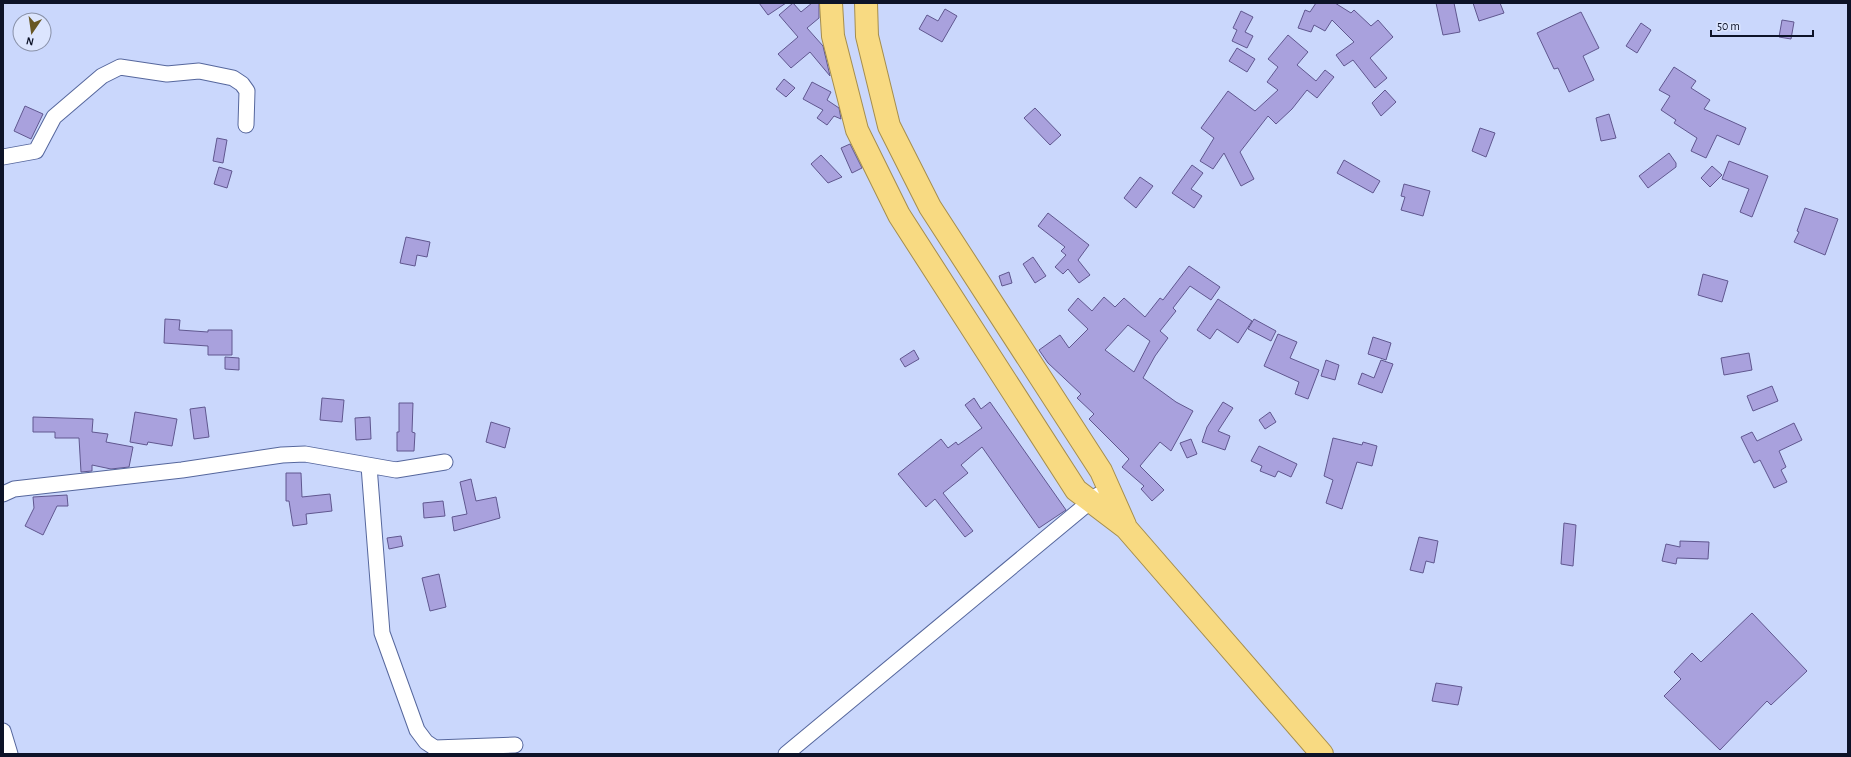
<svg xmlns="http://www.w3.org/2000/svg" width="1851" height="757" viewBox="0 0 1851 757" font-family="'Alegreya Sans',sans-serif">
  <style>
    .building { fill: #a9a1dd; stroke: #60578f; fill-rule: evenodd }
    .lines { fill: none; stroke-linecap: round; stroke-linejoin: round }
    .minor-casing { stroke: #56679d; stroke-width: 17 }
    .trunk-casing { stroke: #a58e4e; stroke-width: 24 }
    .minor { stroke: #fff; stroke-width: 15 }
    .trunk { stroke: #f8da82; stroke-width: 22 }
  </style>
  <rect width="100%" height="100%" fill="#cad7fc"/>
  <!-- building -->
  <path class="building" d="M759 3H786L768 15Z
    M793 3 801 12 812 3H819V18L807 28 823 46 830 76 810 52 791 68 778 54 798 37 779 15Z
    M1316 3H1335L1351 13 1354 10 1371 26 1378 20 1393 37 1370 58 1387 78 1375 88 1353 60 1344 66 1336 55 1354 42 1332 20 1325 31 1314 25 1311 32 1298 28 1305 10 1310 12Z
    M1436 3H1454L1460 32 1443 35Z
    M1473 3H1500L1504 13 1479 21Z
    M945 9 957 16 942 42 919 29 927 15 938 21Z
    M1241 11 1253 17 1245 32 1253 36 1247 48 1232 41 1237 30 1233 28Z
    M1581 12 1599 48 1583 56 1594 80 1569 92 1558 68 1554 69 1537 33Z
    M1782 20 1794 22 1791 39 1779 37Z
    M1641 23 1651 30 1637 53 1626 46Z
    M1288 35 1308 52 1297 65 1316 81 1325 70 1334 77 1317 98 1307 90 1292 109 1276 124 1268 116 1240 152 1254 179 1241 186 1224 153 1213 169 1200 161 1214 138 1201 128 1228 91 1255 111 1278 90 1267 82 1278 67 1268 59Z
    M1237 48 1255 59 1247 72 1229 61Z
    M1674 67 1696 81 1691 88 1710 100 1704 109 1746 128 1739 145 1717 135 1706 158 1691 151 1697 138 1674 123 1676 120 1661 110 1670 96 1659 90Z
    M784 79 795 88 786 97 776 89Z
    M812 82 831 92 827 100 839 108 841 119 834 116 827 125 817 118 823 110 803 99Z
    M1385 90 1396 102 1381 116 1372 103Z
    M25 106 43 114 31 139 14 131Z
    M1035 108 1061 135 1050 145 1024 118Z
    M1609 114 1616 138 1601 141 1596 118Z
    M1480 128 1495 133 1486 157 1472 151Z
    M217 138 227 140 223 163 213 161Z
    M850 144 862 168 852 173 841 148Z
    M1669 153 1676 163V167L1648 188 1639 176Z
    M821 155 842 177 828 183 811 164Z
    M1344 160 1380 181 1373 193 1337 173Z
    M1729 161 1768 176 1752 217 1740 212 1749 189 1722 179Z
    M1192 165 1203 173 1191 189 1202 196 1194 208 1172 193Z
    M1712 166 1722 175 1710 187 1701 178Z
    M219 167 232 171 227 188 214 184Z
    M1140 177 1153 186 1136 208 1124 198Z
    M1404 184 1430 191 1423 216 1401 210 1405 197 1401 196Z
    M1805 208 1838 219 1825 255 1794 242 1799 232 1797 231Z
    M1048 213 1089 245 1078 260 1090 275 1079 283 1068 269 1063 274 1055 267 1066 255 1061 251 1065 247 1038 226Z
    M406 237 430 242 427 257 417 255 415 266 400 263Z
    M1033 257 1046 276 1035 283 1023 264Z
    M1189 266 1220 287 1211 300 1190 286 1173 308 1176 311 1160 331 1168 338 1155 356 1143 378 1176 402 1193 411 1171 451 1160 442 1140 466 1164 490 1152 501 1141 489 1144 486 1122 467 1129 459 1089 419 1094 414 1077 398 1081 394 1048 363 1039 350 1060 335 1069 348 1088 329 1068 310 1078 298 1092 311 1104 297 1115 307 1124 298 1145 317 1160 298 1163 300ZM1128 325 1150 341 1134 372 1105 350Z
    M1009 272 1012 283 1002 286 999 276Z
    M1703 274 1728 281 1722 302 1698 295Z
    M1218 299 1252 321 1238 343 1217 329 1210 339 1197 330Z
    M165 319 180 320 179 330 208 332V330H232V355H208V346L164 343Z
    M1254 319 1276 331 1271 341 1248 329Z
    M1278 334 1297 342 1290 358 1319 370 1308 399 1295 394 1299 382 1264 366Z
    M1373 337 1391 343 1386 360 1368 354Z
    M914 350 919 359 905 367 900 359Z
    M1749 353 1752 370 1724 375 1721 358Z
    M225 357 239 358V370L225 369Z
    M1326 360 1339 365 1335 380 1321 376Z
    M1381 360 1393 364 1382 393 1358 384 1362 373 1374 378Z
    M1772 386 1778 401 1753 411 1747 396Z
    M322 398 344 400 342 422 320 420Z
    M974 398 981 409 990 402 1066 510 1039 528 982 447 961 465 968 473 943 493 973 531 965 537 935 499 926 507 898 474 941 439 948 448 956 442 958 445 982 428 965 405Z
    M1223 402 1233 408 1218 431 1230 436 1225 450 1202 442 1207 427Z
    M399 403H413L412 432 415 433 414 451H397V432H399Z
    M205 407 209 437 194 439 190 409Z
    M135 412 177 419 172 446 148 442 147 445 130 442Z
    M1270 412 1276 422 1265 429 1259 420Z
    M33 417 93 419 92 432 108 434 106 442 133 447 129 467 111 469 92 465V471L81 472 79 438H55V432H33Z
    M370 417 371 439 356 440 355 418Z
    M491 422 510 428 505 448 486 442Z
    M1794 423 1802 440 1779 451 1786 467 1781 470 1787 482 1774 488 1760 460 1754 463 1741 437 1752 432 1757 441Z
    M1333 438 1362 445 1363 442 1377 446 1372 466 1357 462 1342 509 1326 503 1333 480 1324 476Z
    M1191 439 1197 454 1187 458 1180 443Z
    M1259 446 1297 464 1291 477 1278 471 1275 477 1260 471 1262 466 1251 461Z
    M286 473H301L302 497 330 494 332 511 306 514 307 524 293 526 289 501H286Z
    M471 479 476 501 496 497 500 518 454 531 452 517 467 514 460 482Z
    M67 495 68 506H57L43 535 25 526 34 508 33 497Z
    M443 501 445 516 424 518 423 503Z
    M1564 523 1576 525 1573 566 1561 564Z
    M401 536 403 546 389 549 387 538Z
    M1419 537 1438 541 1434 563 1426 561 1423 573 1410 570Z
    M1680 541 1709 542 1708 559 1677 558 1676 564 1662 561 1666 544 1680 547Z
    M439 574 446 607 430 611 422 578Z
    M1752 613 1807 671 1771 705 1767 701 1720 750 1664 696 1681 679 1674 672 1692 653 1701 662Z
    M1436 683 1462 687 1458 705 1432 701Z"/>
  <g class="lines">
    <defs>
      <path id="minor" d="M3 157 36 151 54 117 102 76 120 67 167 74 199 71 233 78 242 84 247 91 246 125
        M369 466 382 633 417 730 426 742 435 748 515 745
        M3 494 14 489 182 470 282 455 305 454 396 470 445 462
        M3 731 10 754
        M786 754 1098 495"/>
      <path id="trunk" d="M831 3 833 36 857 130 899 215 1076 490 1126 528 1322 754
        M866 3 867 36 889 126 930 207 1101 471 1125 525"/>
    </defs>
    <!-- minor casing -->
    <use href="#minor" class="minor-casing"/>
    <!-- trunk casing -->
    <use href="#trunk" class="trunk-casing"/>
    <!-- minor -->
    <use href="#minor" class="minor"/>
    <!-- trunk -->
    <use href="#trunk" class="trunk"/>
  </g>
  <!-- border -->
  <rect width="1851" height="757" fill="none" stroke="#0d1328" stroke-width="8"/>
  <!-- north arrow -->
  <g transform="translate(32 32) rotate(193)"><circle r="19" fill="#dce5fe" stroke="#8991a8"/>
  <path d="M0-3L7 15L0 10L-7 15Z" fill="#685724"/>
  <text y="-6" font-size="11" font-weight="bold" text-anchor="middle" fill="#0d1328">N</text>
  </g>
  <!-- scale -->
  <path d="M1711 30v6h102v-6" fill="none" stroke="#0d1328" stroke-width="2"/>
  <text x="1717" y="30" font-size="12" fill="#0d1328" stroke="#dce5fe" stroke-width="3" paint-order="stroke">50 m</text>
</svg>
